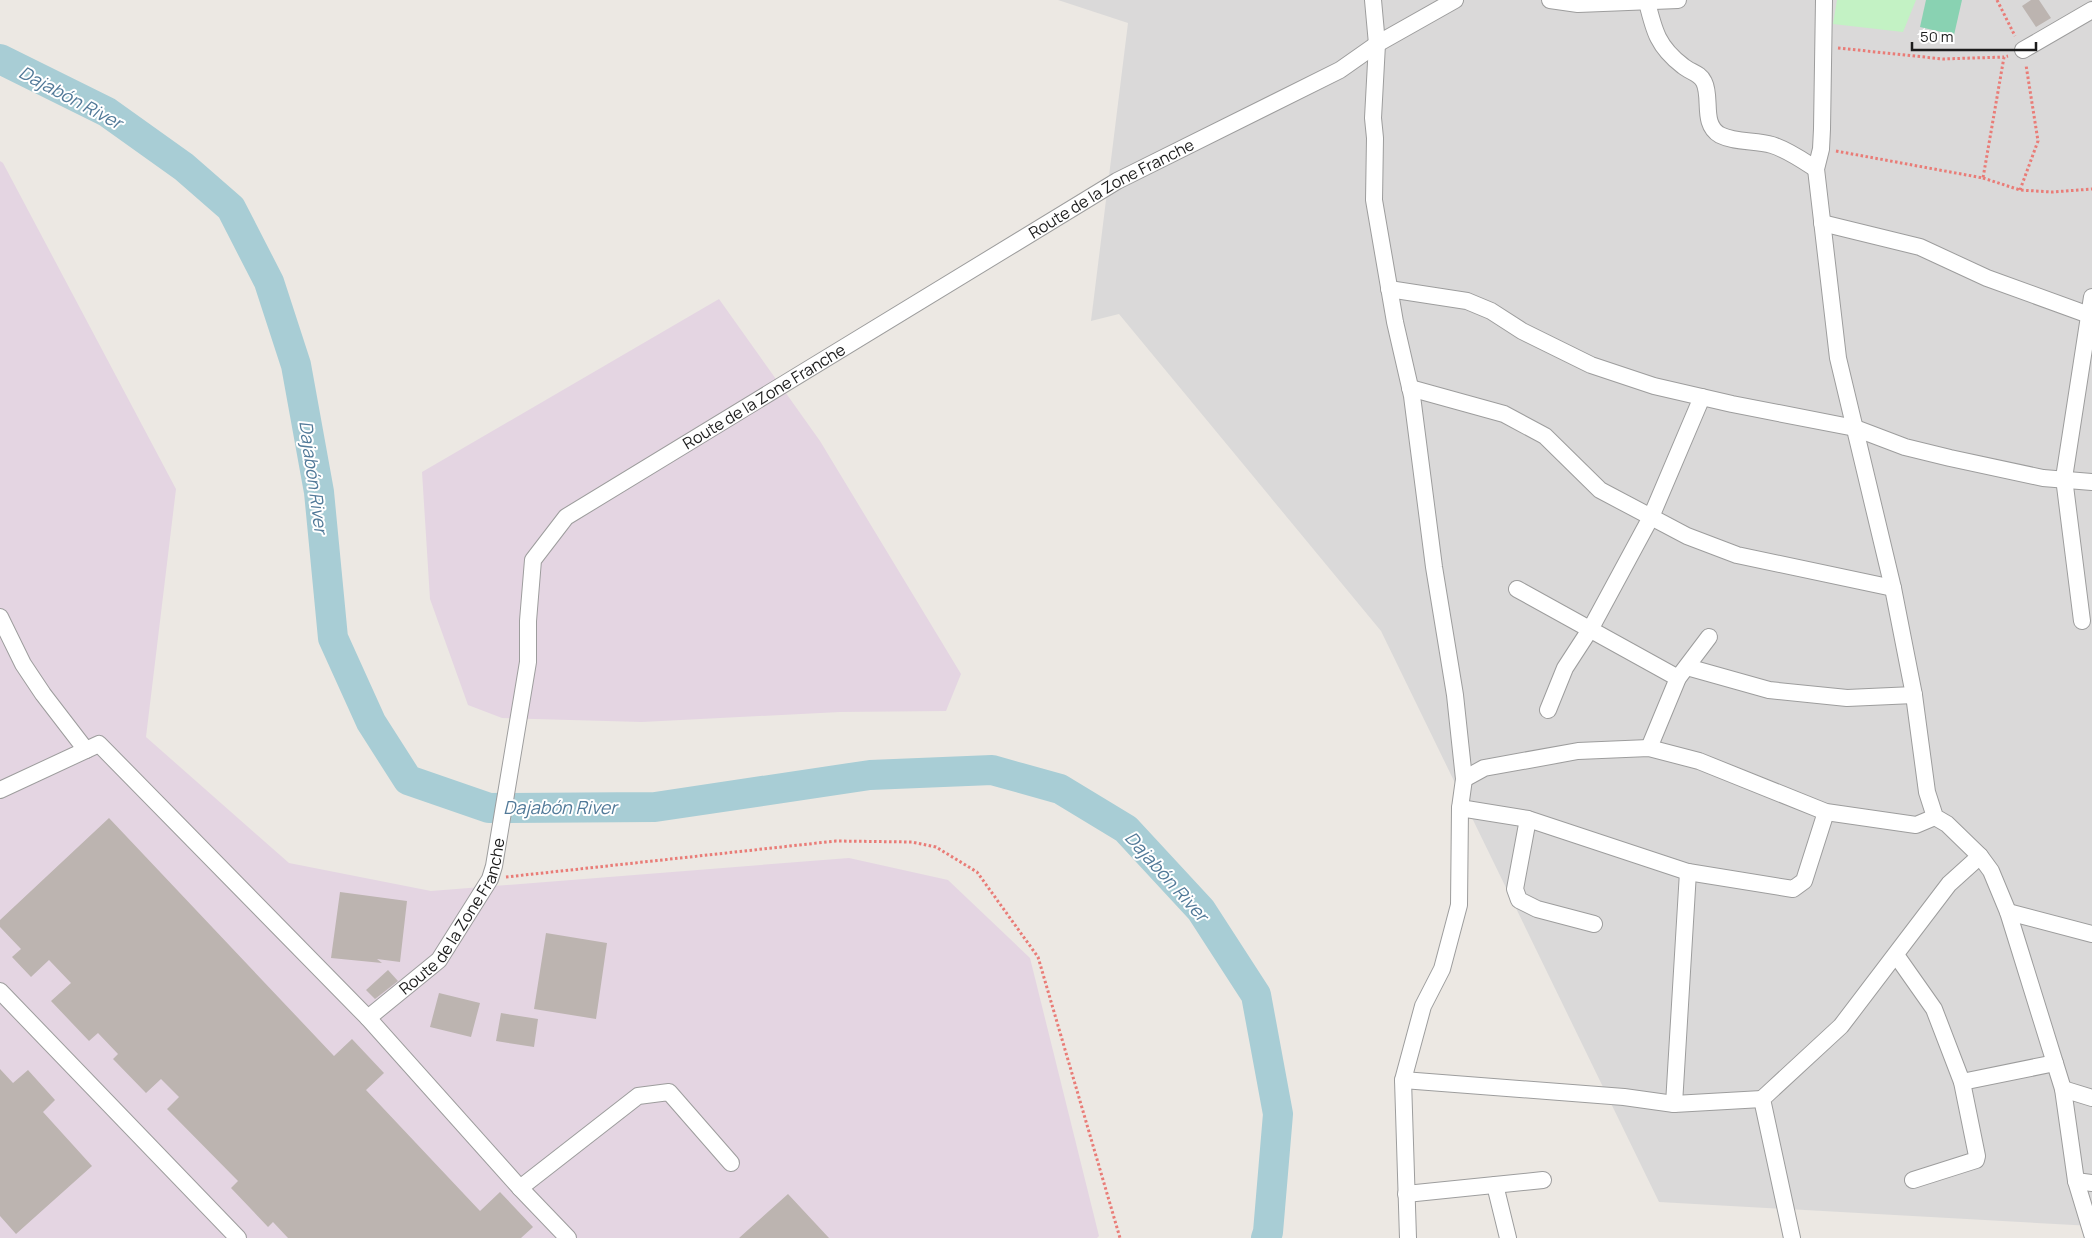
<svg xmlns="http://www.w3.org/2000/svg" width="2092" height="1238" viewBox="0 0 2092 1238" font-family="Manrope,sans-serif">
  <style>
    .residential { fill: #dad9d9 }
    .industrial { fill: #e4d5e2 }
    .park { fill: #c3f2c4 }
    .pitch { fill: #89d2b2 }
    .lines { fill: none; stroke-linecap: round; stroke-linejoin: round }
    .river { stroke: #a8cdd5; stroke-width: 30 }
    .building { fill: #bcb4b0 }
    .minor-casing { stroke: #9d9d9d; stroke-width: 18 }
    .path { stroke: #e97c77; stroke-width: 3; stroke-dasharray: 2.5 2.5; stroke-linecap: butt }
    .minor { stroke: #fff; stroke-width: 16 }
    .labels { text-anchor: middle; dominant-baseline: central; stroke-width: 4; stroke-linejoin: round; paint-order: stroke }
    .street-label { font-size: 16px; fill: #1c1c1c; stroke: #fff }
    .water-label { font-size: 18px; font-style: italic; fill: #517998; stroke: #fff }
  </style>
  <rect width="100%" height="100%" fill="#ece8e3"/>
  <!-- residential -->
  <path class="residential" d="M1058 0H2092V1226L1659 1202 1381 631 1119 314 1091 321 1128 23Z"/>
  <!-- industrial -->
  <path class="industrial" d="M0 161 3 163 176 489 146 737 289 863 431 891 849 858 948 880 1030 958 1099 1236 1097 1238H0Z
    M719 299 820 441 961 674 946 711 840 712 642 722 502 718 468 705 430 599 422 472Z"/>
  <!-- park -->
  <path class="park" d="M1837 0H1916L1903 32 1833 24Z"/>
  <!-- pitch -->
  <path class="pitch" d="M1926 0H1962L1954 35 1920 27Z"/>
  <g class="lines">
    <!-- river -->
    <path class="river" d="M0 59 107 112 184 167 231 208 269 282 296 365 319 492 333 638 371 722 408 780 489 808 655 807 870 775 992 770 1060 789 1126 829 1201 910 1256 995 1278 1114 1268 1232 1266 1238"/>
  </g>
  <!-- building -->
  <path class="building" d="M2031 0H2039L2051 18 2036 27 2022 6Z
    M109 818 334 1056 352 1039 384 1073 366 1090 480 1211 500 1192 533 1227 521 1238H288L273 1222 268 1227 231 1188 238 1181 167 1109 179 1097 161 1079 146 1093 113 1059 118 1054 98 1033 89 1041 51 1001 71 983 49 960 31 977 12 957 21 949 0 927V920Z
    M340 892 407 901 400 962 377 959 382 963 331 958Z
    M546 933 607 943 596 1019 534 1009Z
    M388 970 398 981 375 999 366 990Z
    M439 993 480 1003 471 1037 430 1027Z
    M501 1013 538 1019 534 1047 496 1041Z
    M0 1069 13 1083 28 1070 55 1100 43 1112 92 1166 16 1234 0 1216Z
    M788 1194 829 1238H739Z"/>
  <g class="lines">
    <defs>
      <g id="minor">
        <path d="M1373 0 1377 44 1373 118 1375 138 1374 200 1395 322 1412 396 1434 567 1455 695 1464 779 1460 808 1459 905 1442 969 1423 1006 1403 1080 1408 1238"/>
        <path d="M1550 0 1578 4 1678 0"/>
        <path d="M1824 0 1822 129 1821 149 1816 169 1838 358 1893 588 1914 695 1927 792 1935 817 1947 824 1980 856 1991 871 2008 912 2063 1089 2076 1181 2092 1234"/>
        <path d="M1647 2C1654 31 1658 47 1683 66 1690 72 1700 73 1704 82 1712 98 1701 124 1720 135 1736 143 1756 140 1772 145 1788 150 1802 160 1816 169"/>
        <path d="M2023 50 2092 10"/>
        <path d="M1822 223 1920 247 1987 278 2089 315"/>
        <path d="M1389 289 1467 301 1491 311 1522 331 1591 365 1654 386 1732 404 1855 428 1905 447 1950 458 2043 478 2092 482"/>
        <path d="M1410 388 1504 414 1545 436 1600 490 1687 536 1737 555 1893 588"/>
        <path d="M1517 589 1678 678"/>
        <path d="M0 617 23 664 43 694 86 750"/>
        <path d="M2082 621 2064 478 2092 297"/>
        <path d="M1687 667 1769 690 1847 698 1914 695"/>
        <path d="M1548 710 1565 668 1591 628 1651 517 1702 397"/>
        <path d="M1649 748 1678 678 1709 637"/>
        <path d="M1464 779 1484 768 1578 751 1649 748 1699 761 1826 812 1916 825 1935 817"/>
        <path d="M0 790 99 744 368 1018 520 1188 568 1238"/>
        <path d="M1460 808 1528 819 1688 872 1793 889 1804 881 1826 812"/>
        <path d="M1528 819 1515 889 1519 900 1537 909 1594 924"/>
        <path d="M2008 912 2092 934"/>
        <path d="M1896 955 1934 1009 1962 1082 1977 1156 1976 1160 1913 1180"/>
        <path d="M0 991 238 1238"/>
        <path id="s1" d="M368 1018 439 960 490 879 494 866 528 662V621L533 560 566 517 1117 181 1340 70 1377 44 1455 0"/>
        <path d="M1403 1080 1624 1097 1674 1104 1762 1099"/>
        <path d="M1962 1082 2055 1063"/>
        <path d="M2063 1089 2092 1098"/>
        <path d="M1674 1104 1688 872"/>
        <path d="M2076 1181 2092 1183"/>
        <path d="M1495 1185 1508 1238"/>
        <path d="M520 1188 638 1096 669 1092 731 1163"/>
        <path d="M1406 1194 1543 1180"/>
        <path d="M1792 1238 1762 1099 1841 1026 1949 884 1980 856"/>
      </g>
    </defs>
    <!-- minor casing -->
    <use href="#minor" class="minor-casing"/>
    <!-- path -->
    <path class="path" d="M1997 0 2015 36
      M1838 48 1943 59 2004 57
      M1836 151 1983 178 2004 57 2008 56
      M1983 178 2020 190 2052 192 2092 189
      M2020 190 2038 141 2026 65
      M506 877 836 841 912 842 936 847 977 872 1038 957 1120 1238"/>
    <!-- minor -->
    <use href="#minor" class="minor"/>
  </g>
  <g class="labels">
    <!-- street labels -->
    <g class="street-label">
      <text stroke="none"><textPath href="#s1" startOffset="1201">Route de la Zone Franche</textPath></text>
      <text stroke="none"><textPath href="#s1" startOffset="796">Route de la Zone Franche</textPath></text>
      <text stroke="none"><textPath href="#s1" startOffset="136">Route de la Zone Franche</textPath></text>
    </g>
    <!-- water labels -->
    <g class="water-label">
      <text transform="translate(71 97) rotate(28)">Dajabón River</text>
      <text transform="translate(314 477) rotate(82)">Dajabón River</text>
      <text x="560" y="807">Dajabón River</text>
      <text transform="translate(1167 876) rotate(48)">Dajabón River</text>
    </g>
  </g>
  <!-- scale -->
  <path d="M1912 42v8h124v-8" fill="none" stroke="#1c1c1c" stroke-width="2.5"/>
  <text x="1920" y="42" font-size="15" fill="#1c1c1c" stroke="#ffffff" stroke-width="4" paint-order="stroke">50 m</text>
</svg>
